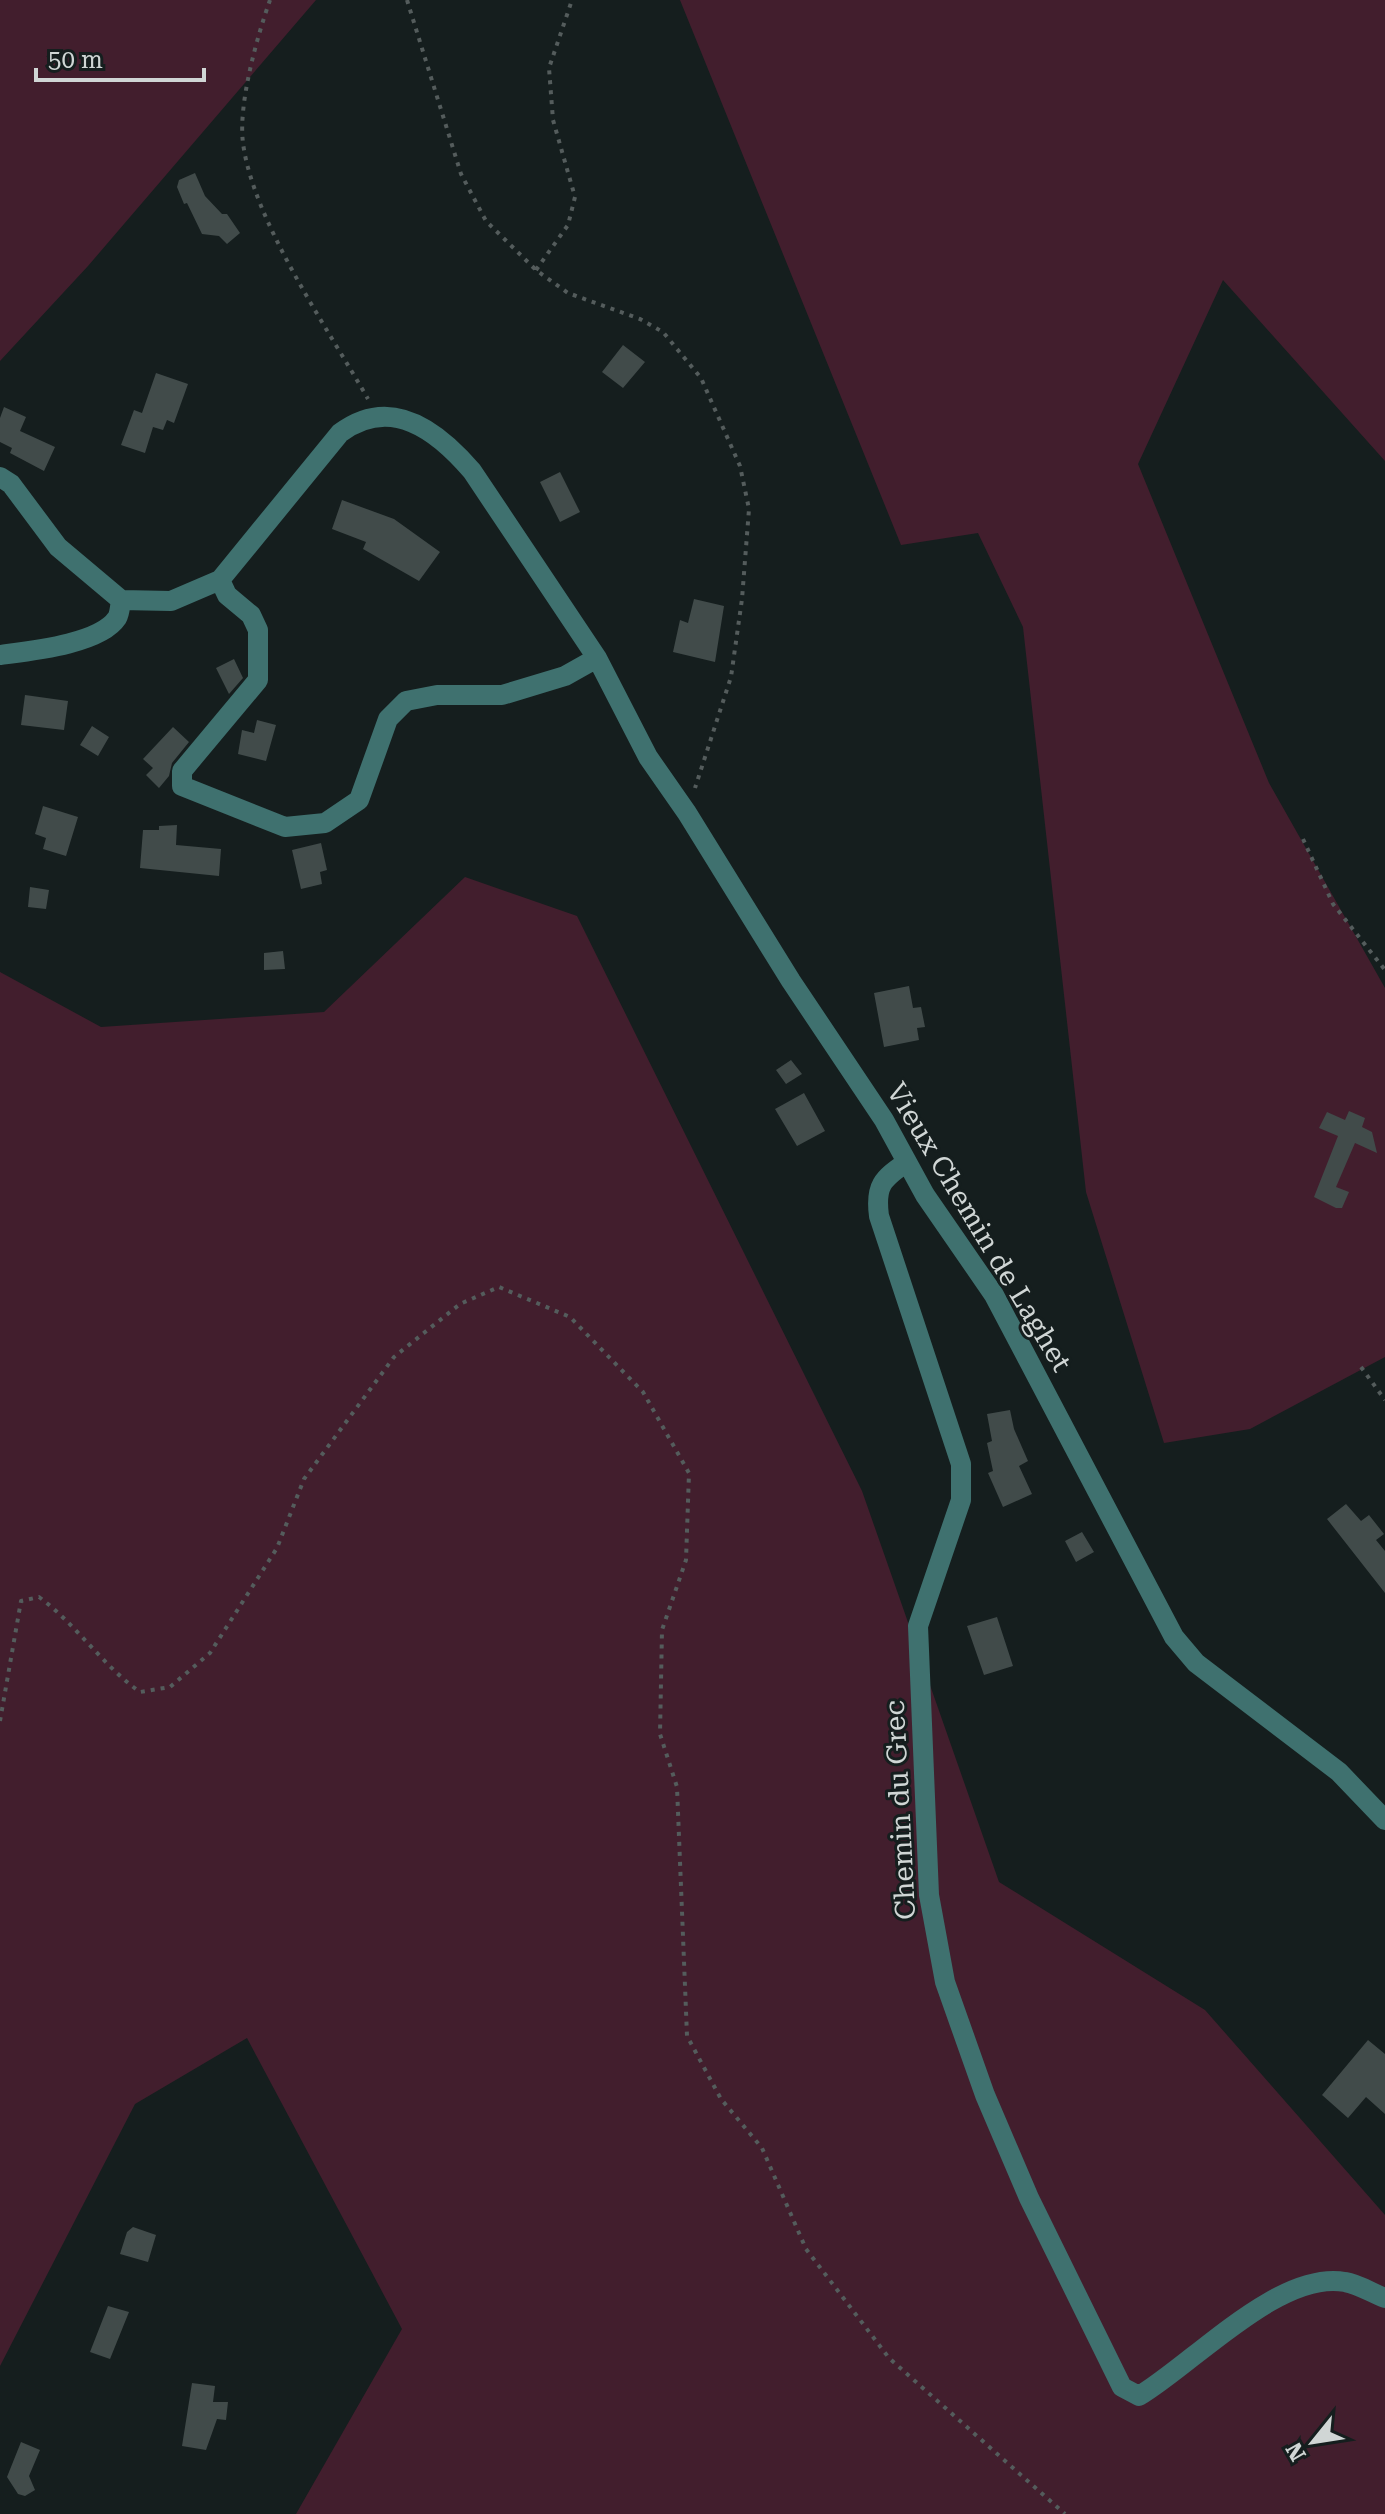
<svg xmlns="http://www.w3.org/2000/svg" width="1385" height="2514" viewBox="0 0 1385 2514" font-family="'Roboto Serif',serif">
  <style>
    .green { fill: #421e2d }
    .building { fill: #414b4a }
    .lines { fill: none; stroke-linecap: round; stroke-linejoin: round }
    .path { stroke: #545c5c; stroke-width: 4; stroke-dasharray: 4 6; stroke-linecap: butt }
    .minor { stroke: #3f716f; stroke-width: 20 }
    .labels { text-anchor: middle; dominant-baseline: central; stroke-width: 6; stroke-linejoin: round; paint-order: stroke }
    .street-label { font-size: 28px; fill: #d0d6d5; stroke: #151e1e }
  </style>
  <rect width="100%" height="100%" fill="#151e1e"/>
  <!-- green -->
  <path class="green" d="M0 0H316L88 266 0 361Z
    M680 0H1385V461L1223 280 1138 464 1269 783 1385 988V1357L1250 1429 1164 1443 1086 1192 1023 627 978 533 901 545Z
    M465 877 577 916 862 1491 999 1882 1205 2010 1385 2215V2514H296L402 2329 247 2038 135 2104 0 2366V972L101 1027 324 1012Z"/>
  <!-- building -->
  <path class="building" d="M195 173 205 196 222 214H227L240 233 227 244 219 236 202 234 187 203 184 204 177 187 179 180Z
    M623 345 645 362 623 388 602 372Z
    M156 373 188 384 174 423 167 420 163 430 153 427 145 453 121 445 134 410 142 413Z
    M4 407 26 417 20 431 55 447 44 471 10 453 12 448 0 442V418Z
    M560 472 580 512 560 522 540 482Z
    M342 500 394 519 440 552 419 581 363 549 366 542 332 529Z
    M694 599 724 606 715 662 673 652 680 620 688 623Z
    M234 659 243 678 229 694 216 668Z
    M25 695 68 701 64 730 21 725Z
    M257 720 276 725 266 761 238 754 242 730 254 733Z
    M92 726 109 737 98 756 80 745Z
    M173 727 189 742 172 763 169 776 159 788 146 775 153 768 143 759Z
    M43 806 78 817 66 856 43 849 46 838 35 834Z
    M177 825 176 845 221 849 219 876 140 868 143 830H159V826Z
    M321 843 327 870 320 872 322 884 301 889 292 850Z
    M30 887 49 890 46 909 28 907Z
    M283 951 285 969 264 970V953Z
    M909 986 913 1008 921 1007 925 1027 917 1028 919 1040 884 1047 874 993Z
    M791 1060 802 1074 786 1084 776 1070Z
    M804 1093 825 1131 797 1146 775 1109Z
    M1349 1111 1365 1118 1362 1127 1372 1132 1377 1153 1355 1143 1336 1187 1349 1192 1342 1208H1336L1314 1197 1338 1136 1319 1128 1327 1112 1345 1120Z
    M1010 1410 1014 1429 1028 1461 1019 1466 1032 1494 1003 1507 988 1473 993 1471 987 1443 992 1441 987 1414Z
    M1346 1504 1361 1521 1369 1515 1384 1534 1376 1540 1385 1551V1593L1327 1519Z
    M1082 1532 1094 1552 1076 1562 1065 1541Z
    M997 1617 1013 1666 984 1675 967 1626Z
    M1368 2040 1385 2054V2114L1366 2097 1348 2118 1322 2095Z
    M133 2227 156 2235 148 2262 120 2254 127 2232Z
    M108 2306 129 2312 110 2359 90 2352Z
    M192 2383 215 2386 213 2402H228L226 2420 217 2419 206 2450 182 2446Z
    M21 2442 40 2450 29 2476 35 2490 25 2496 18 2494 7 2477Z"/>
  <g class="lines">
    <!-- path -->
    <path class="path" d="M270 0C257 37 238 104 243 143 253 221 328 329 368 399
      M407 0 461 174 486 221 536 270 568 293 640 319 663 332 701 378 740 466 749 509 742 599 731 677 695 788
      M536 270 568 225 575 197 553 120 549 68 572 0
      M1303 839 1333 904 1385 970
      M1361 1367 1385 1400
      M0 1721 21 1601 39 1597C77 1625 102 1665 140 1692L170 1687 210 1653 277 1548 304 1479 394 1357 460 1304 499 1287 570 1317 643 1392 689 1473 686 1560 662 1630 660 1734 677 1787 687 2036 721 2099 762 2148 806 2249 889 2358 1065 2514"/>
    <!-- minor -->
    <path class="minor" d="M0 477 11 484 58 547 121 600
      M220 580 340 433C391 395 437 430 472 471L597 658 648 757 687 813 791 981 884 1120 925 1195 994 1295 1174 1637 1196 1663 1339 1772 1385 1820
      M220 580 227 595 251 615 258 630V680L182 771V786L285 827 325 823 359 800 388 719 406 701 437 695H502L565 676 597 658
      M121 600 171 601 220 580
      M0 655C30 651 100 644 117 618 120 613 120 605 121 600
      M907 1162C882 1179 875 1186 879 1216L961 1464V1500L918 1626 929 1895 945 1982 985 2095 1029 2198 1122 2387 1139 2396C1193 2364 1279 2270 1345 2282 1358 2284 1372 2293 1385 2298"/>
  </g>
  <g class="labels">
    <!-- street labels -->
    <g class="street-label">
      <text transform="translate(979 1227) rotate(59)">Vieux Chemin de Laghet</text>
      <text transform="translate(900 1810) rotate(-93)">Chemin du Grec</text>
    </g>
  </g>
  <!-- north arrow -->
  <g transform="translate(1313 2442) rotate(240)" stroke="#151e1e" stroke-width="6" paint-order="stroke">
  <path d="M0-6L14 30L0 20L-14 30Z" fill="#d0d6d5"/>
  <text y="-12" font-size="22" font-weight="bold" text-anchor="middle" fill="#d0d6d5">N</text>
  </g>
  <!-- scale -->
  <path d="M36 68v12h168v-12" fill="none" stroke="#d0d6d5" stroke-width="4"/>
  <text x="48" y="68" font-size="24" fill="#d0d6d5" stroke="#151e1e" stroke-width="6" paint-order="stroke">50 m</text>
</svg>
